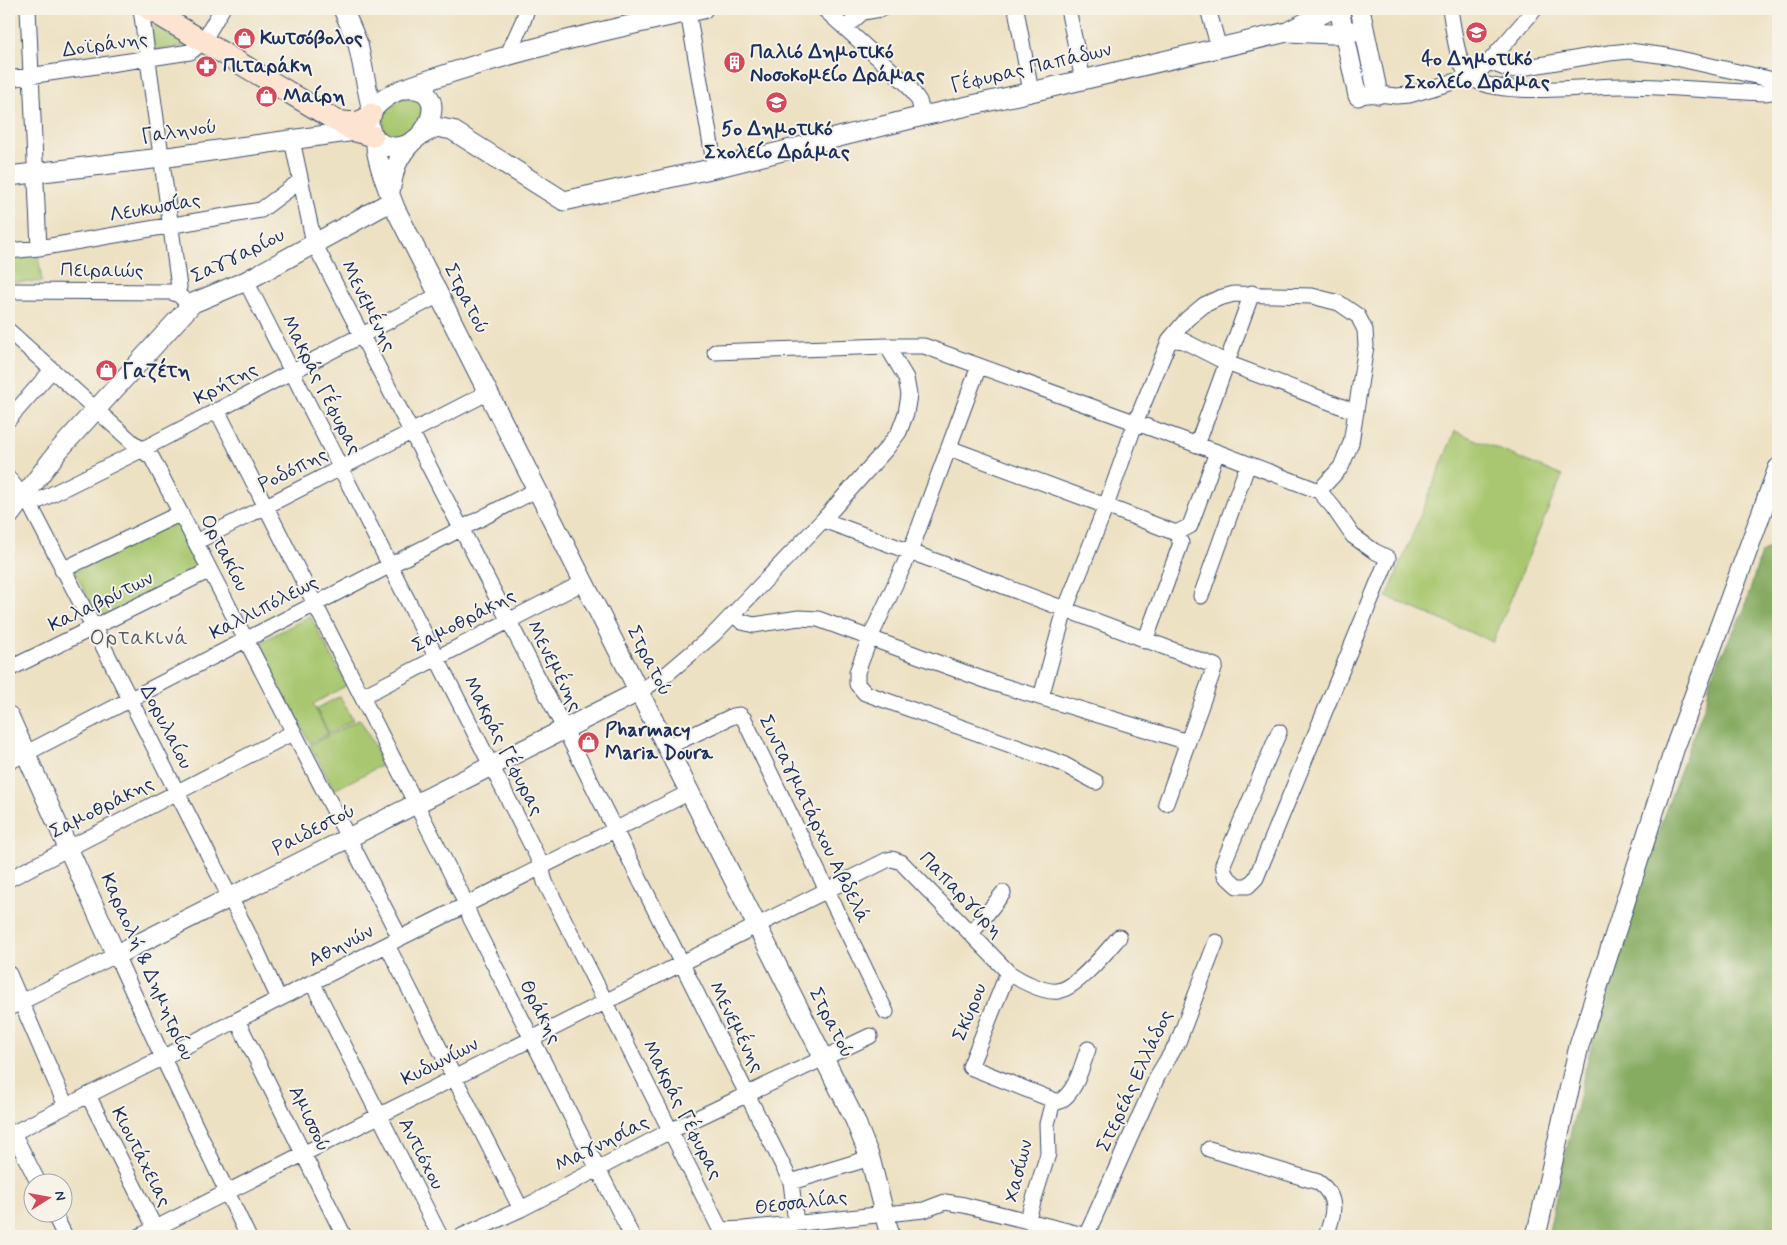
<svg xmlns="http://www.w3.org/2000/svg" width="1787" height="1245" viewBox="0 0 1787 1245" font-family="Mynerve,sans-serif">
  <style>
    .green { fill: #a9c76f; stroke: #627b66 }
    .forest { fill: #86ac62; stroke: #506e60 }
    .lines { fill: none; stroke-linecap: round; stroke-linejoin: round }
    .minor-casing { stroke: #3a4a6d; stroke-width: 17 }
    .tertiary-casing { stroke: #3a4a6d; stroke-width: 21 }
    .secondary-casing { stroke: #3a4a6d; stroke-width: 23 }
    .minor { stroke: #fff; stroke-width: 15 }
    .tertiary { stroke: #fff; stroke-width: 19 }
    .secondary { stroke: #fde4d1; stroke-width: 21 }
    .labels { text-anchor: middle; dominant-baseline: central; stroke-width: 4; stroke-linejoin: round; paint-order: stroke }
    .poi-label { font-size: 20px; font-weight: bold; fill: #1b2f5e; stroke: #f7f3e8; text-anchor: start }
    .street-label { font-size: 20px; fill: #1b2f5e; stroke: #f7f3e8 }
    .neighbourhood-label { font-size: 21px; letter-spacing: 1px; fill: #5a5b6b; stroke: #f7f3e8 }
  </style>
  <rect width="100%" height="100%" fill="#f7f3e8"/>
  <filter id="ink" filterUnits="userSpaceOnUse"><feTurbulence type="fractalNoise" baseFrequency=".02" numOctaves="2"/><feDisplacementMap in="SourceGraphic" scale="10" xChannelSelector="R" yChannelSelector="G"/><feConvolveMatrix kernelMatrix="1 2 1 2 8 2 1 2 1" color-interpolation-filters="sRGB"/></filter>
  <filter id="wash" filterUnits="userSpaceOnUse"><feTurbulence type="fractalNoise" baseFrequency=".0096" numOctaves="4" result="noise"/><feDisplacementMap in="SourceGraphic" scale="20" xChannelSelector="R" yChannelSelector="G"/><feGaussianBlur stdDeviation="1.12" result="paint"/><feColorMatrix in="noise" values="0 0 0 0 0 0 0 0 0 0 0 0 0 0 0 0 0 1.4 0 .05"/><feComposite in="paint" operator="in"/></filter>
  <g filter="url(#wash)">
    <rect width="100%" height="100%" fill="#ede1c3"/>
    <!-- green -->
    <path class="green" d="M153 25 185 44V46L155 50 151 27Z
      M404 98C415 98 420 101 425 111L417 130 392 140 385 132 383 116 387 108Z
      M38 253 42 282H9V255Z
      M1455 431 1562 476 1493 642 1387 597Z
      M176 521 200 570 99 620 75 572Z
      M310 616 347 685 313 704 328 734 310 743 257 644Z
      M340 696 353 720 329 733 316 709Z
      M360 719 384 764 334 790 310 745Z"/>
    <!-- forest -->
    <path class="forest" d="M1778 543V1236H1548L1561 1173 1596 1025 1661 823 1707 699 1711 676 1744 610 1761 553Z"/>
  </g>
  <g filter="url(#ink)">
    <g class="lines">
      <defs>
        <path id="minor" d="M28 9 39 248
          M141 9 179 287 177 294
          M824 9 908 85 919 101 923 116
          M1016 9 1031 92
          M1068 9 1083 80
          M1208 9 1219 48
          M1450 9C1453 25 1457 67 1470 77 1498 99 1591 85 1627 86 1673 87 1719 91 1764 93L1778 91
          M688 12 715 168
          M845 28 863 12 881 9
          M508 54 523 21 527 9
          M1489 62 1510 70 1609 53 1629 51 1667 56 1778 81
          M9 79 190 52C205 43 213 23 222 9
          M1358 96 1378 94 1396 96 1409 95 1473 76 1489 62 1535 9
          M292 140 314 243 565 730 791 1182 796 1223
          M9 251 39 248 261 210 300 181
          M246 281 539 860 545 882 719 1227 724 1230 744 1229 924 1210 945 1202 964 1205 1087 1236
          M9 291 171 292 179 295 185 301
          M9 331 132 442 152 458 400 938
          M1170 339 1184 341 1227 363 1356 412
          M715 352 887 346H924L1217 452 1319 491 1333 507 1353 536 1374 551 1388 558 1256 878 1248 886H1237L1225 875 1223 864 1279 732
          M979 366 910 552 870 638 857 672V684L865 693 1061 763 1096 782
          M217 410 461 893 471 919 632 1236
          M9 419 52 370
          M1197 445 1252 293
          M949 448 1106 506 1176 533 1181 543 1145 641
          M9 479 30 505 94 628 257 951 279 999
          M30 505 143 449 439 295
          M823 520 998 584 1215 666 1166 803
          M1176 533 1190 526 1217 452
          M196 542 489 392
          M62 570 181 513
          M1201 596 1248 464
          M733 614 742 622 754 625 799 618 818 619 993 683 1188 742
          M9 669 210 570
          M640 691 668 673 714 634 823 520 887 448 899 432 906 413 909 395 906 378 887 346
          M363 696 584 582
          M1041 697 1065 610 1106 506 1135 424 1170 339 1187 319 1204 305 1219 298 1234 294 1312 296 1339 303 1358 316 1365 330 1366 346 1351 443 1341 467 1319 491
          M667 747 733 716 740 715 744 719 886 1012
          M9 762 538 489
          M9 879 294 732
          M971 934 1003 893
          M387 945 521 1209
          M1008 972 970 1067 1058 1102C1076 1094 1082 1065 1088 1049
          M9 974 66 1106
          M312 982 440 1236
          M9 1008 116 955 163 1058 248 1236
          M237 1020 344 1236
          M88 1095 159 1236
          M13 1133 38 1182
          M9 1135 690 792
          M1209 1149 1318 1182C1339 1197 1334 1215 1326 1236
          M791 1182 870 1158
          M53 1212 65 1236
          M1027 1221 1048 1154 1047 1124 1053 1101
          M140 1236 887 860 892 859 901 862 1008 972C1019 980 1044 993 1058 991 1077 988 1106 952 1119 937
          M462 1236 521 1209 670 1131 870 1036
          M1086 1236 1158 1075 1178 1042 1216 942"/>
        <path id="tertiary" d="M343 9 358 44 372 112
          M1339 9 1358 96
          M1360 9 1378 94
          M1287 32 1332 34 1355 31
          M406 89C451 85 431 146 395 147 378 147 366 132 370 116 374 103 394 91 406 89Z
          M400 90C499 54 600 31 703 9
          M421 135 436 127 452 130 564 201 715 168 923 116 1031 92 1287 32 1332 9
          M376 140C374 156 389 192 395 208L855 1120 870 1158 890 1236
          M9 176 161 158 355 131
          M390 192C394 170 396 158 413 141
          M9 516 59 450 193 303 246 281 392 201
          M9 716 116 955 640 691
          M1536 1236 1579 1046 1674 750 1778 468"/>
        <path id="secondary" d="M149 9 335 120 355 131 373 136
          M337 121C350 123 361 125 371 114"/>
      </defs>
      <!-- minor casing -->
      <use href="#minor" class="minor-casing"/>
      <!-- tertiary casing -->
      <use href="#tertiary" class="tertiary-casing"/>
      <!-- secondary casing -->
      <use href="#secondary" class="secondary-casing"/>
      <!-- minor -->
      <use href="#minor" class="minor"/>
      <!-- tertiary -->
      <use href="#tertiary" class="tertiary"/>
      <!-- secondary -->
      <use href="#secondary" class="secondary"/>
    </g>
  </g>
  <!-- icons -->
  <defs>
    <symbol id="school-disc" viewBox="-11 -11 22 22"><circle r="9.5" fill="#d1495b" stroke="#f7f3e8"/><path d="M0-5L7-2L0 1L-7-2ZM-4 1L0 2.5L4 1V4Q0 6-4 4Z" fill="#fff"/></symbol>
    <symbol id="shop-disc" viewBox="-11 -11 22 22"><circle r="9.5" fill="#d1495b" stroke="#f7f3e8"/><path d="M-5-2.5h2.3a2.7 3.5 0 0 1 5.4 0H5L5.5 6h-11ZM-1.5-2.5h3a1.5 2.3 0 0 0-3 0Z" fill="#fff"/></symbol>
    <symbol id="building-disc" viewBox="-11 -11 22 22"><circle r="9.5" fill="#d1495b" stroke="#f7f3e8"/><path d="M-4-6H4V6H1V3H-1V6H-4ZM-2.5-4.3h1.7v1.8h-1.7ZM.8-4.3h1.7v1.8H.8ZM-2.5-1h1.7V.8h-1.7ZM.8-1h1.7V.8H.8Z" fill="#fff"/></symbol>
    <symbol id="pharmacy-disc" viewBox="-11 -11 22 22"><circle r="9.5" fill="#d1495b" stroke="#f7f3e8"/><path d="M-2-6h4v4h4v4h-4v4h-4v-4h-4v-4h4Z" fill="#fff"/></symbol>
  </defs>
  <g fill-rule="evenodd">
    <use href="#school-disc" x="1464" y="20" width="25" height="25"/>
    <use href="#shop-disc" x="232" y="26" width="25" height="25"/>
    <use href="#building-disc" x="722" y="50" width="25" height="25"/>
    <use href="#pharmacy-disc" x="194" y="54" width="25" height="25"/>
    <use href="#shop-disc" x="254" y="84" width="25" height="25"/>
    <use href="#school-disc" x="764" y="90" width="25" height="25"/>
    <use href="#shop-disc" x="94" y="358" width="25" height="25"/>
    <use href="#shop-disc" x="576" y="730" width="25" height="25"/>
  </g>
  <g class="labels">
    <!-- poi labels -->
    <g class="poi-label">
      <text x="260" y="38">Κωτσόβολος</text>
      <text x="750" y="52">Παλιό Δημοτικό<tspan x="750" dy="23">Νοσοκομείο Δράμας</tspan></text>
      <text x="1477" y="59" text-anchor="middle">4ο Δημοτικό<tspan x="1477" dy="23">Σχολείο Δράμας</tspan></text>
      <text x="223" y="66">Πιταράκη</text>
      <text x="283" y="96">Μαίρη</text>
      <text x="777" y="129" text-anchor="middle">5ο Δημοτικό<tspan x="777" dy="23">Σχολείο Δράμας</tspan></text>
      <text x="122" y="371">Γαζέτη</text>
      <text x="605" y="730">Pharmacy<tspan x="605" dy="23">Maria Doura</tspan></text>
    </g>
    <!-- street labels -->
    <g class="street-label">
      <text transform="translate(105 45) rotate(-8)">Δοϊράνης</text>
      <text transform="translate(1031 68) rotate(-13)">Γέφυρας Παπάδων</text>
      <text transform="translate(179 132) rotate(-8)">Γαληνού</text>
      <text transform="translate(155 208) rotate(-10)">Λευκωσίας</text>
      <text transform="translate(238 256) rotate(-26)">Σαγγαρίου</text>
      <text transform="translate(102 271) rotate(1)">Πειραιώς</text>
      <text transform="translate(466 299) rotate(63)">Στρατού</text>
      <text transform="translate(368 306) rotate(63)">Μενεμένης</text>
      <text transform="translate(226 384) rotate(-28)">Κρήτης</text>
      <text transform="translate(321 385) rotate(63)">Μακράς Γέφυρας</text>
      <text transform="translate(293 470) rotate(-27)">Ροδόπης</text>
      <text transform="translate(224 553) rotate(63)">Ορτακίου</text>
      <text transform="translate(101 602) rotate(-26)">Καλαβρύτων</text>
      <text transform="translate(264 608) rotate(-27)">Καλλιπόλεως</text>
      <text transform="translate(464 621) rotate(-28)">Σαμοθράκης</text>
      <text transform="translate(649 661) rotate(63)">Στρατού</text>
      <text transform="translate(554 666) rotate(63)">Μενεμένης</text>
      <text transform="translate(166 727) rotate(63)">Δορυλαίου</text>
      <text transform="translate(503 746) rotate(63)">Μακράς Γέφυρας</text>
      <text transform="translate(102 808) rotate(-27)">Σαμοθράκης</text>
      <text transform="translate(814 819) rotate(64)">Συνταγματάρχου Αβδελά</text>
      <text transform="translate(314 830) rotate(-27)">Ραιδεστού</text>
      <text transform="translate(961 895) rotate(46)">Παπαργύρη</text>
      <text transform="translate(341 946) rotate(-27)">Αθηνών</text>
      <text transform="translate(147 967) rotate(66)">Καραολή &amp; Δημητρίου</text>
      <text transform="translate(540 1012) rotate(63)">Θράκης</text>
      <text transform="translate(970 1012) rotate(-68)">Σκύρου</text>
      <text transform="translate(831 1023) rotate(63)">Στρατού</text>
      <text transform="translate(736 1027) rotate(63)">Μενεμένης</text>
      <text transform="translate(440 1062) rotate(-27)">Κυδωνίων</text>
      <text transform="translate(1135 1081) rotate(-65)">Στερεάς Ελλάδος</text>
      <text transform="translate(682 1110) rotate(63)">Μακράς Γέφυρας</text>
      <text transform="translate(309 1119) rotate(64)">Αμισσού</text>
      <text transform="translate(602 1144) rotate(-27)">Μαγνησίας</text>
      <text transform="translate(421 1154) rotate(63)">Αντιόχου</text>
      <text transform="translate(141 1157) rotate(63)">Κιουτάχειας</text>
      <text transform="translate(1019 1171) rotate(-76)">Χασίων</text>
      <text transform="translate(801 1203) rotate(-7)">Θεσσαλίας</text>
    </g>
    <!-- neighbourhood labels -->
    <g class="neighbourhood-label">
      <text x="139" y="638">Ορτακινά</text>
    </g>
  </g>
  <!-- margin -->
  <rect width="1787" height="1245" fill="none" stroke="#f7f3e8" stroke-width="30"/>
  <!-- north arrow -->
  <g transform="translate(48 1198) rotate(79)"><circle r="24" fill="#f7f3e8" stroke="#9fa5b1"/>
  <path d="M0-4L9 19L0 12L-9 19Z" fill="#d1495b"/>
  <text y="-8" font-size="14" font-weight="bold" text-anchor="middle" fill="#1b2f5e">N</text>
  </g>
</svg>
